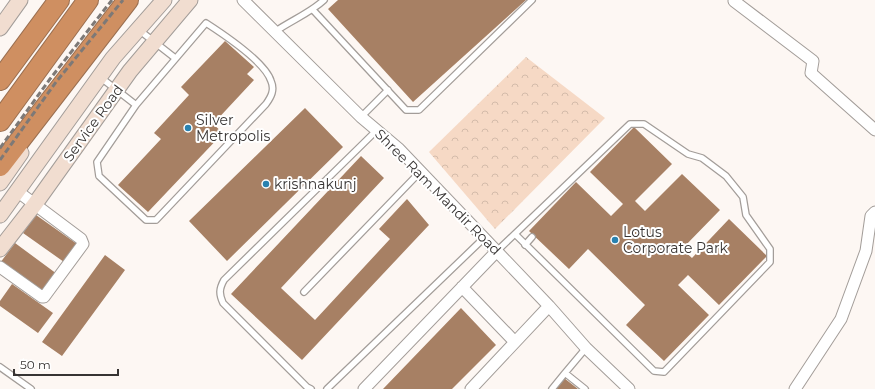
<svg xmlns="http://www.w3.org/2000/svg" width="875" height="389" viewBox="0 0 875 389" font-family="Montserrat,sans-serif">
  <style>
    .forest { fill: url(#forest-crowns) }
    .building { fill: #a78064 }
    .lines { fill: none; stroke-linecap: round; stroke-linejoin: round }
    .lane-casing { stroke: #a39d99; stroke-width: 8 }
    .street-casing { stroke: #a39d99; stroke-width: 13 }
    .secondary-casing { stroke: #a39d99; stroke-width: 17 }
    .highway-casing { stroke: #9a6f51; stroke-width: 22 }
    .lane { stroke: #fff; stroke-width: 5.5 }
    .street { stroke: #fff; stroke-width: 11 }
    .secondary { stroke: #f1ddd0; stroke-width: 15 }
    .highway { stroke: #cf8f61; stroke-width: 20 }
    .rail { stroke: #7d7977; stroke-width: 3; stroke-dasharray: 6 3; stroke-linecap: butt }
    .poi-dot { fill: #2982b0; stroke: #fff; stroke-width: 1.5 }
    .labels { text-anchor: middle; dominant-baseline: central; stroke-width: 4; stroke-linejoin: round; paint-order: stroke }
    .poi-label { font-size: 14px; fill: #373433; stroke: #fff; text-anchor: start }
    .street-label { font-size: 14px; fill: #373433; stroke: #fff }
  </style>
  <defs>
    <pattern id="forest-crowns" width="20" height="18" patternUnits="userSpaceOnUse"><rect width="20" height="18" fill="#f6d9c5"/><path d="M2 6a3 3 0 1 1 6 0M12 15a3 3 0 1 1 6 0" fill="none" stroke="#d4bbaa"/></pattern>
  </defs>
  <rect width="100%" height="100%" fill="#fdf7f3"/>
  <!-- forest -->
  <path class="forest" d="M526 57 605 118 495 229 429 152Z"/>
  <!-- building -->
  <path class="building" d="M338 0H526L413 102 328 9Z
    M225 41 254 67 247 74 254 80 213 124 223 133 148 212 118 185 161 139 154 133 189 95 181 87Z
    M305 108 343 147 227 261 189 221Z
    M634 127 672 164 635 201 645 211 682 174 720 210 682 249 692 258 729 219 767 256 719 305 688 275 678 285 709 315 664 361 626 325 645 305 588 249 569 269 529 231 576 182 611 216 623 204 590 172Z
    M361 156 384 178 281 288 315 320 390 239 379 229 407 199 429 225 302 360 231 294Z
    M36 215 77 244 64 262 23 233Z
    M15 243 57 274 42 294 0 263Z
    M105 255 125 270 62 356 42 342Z
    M12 284 53 313 38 333 0 306V301Z
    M461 308 496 345 452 389H383Z
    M564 378 578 389H556Z"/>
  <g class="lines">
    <defs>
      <path id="lane" d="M313 10 406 110H419L532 0
        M206 23C223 34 265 62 271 81 275 90 271 97 266 104L156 220H146L99 176 97 162 136 105Z
        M139 30 175 58
        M276 31C292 20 310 13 324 0
        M100 77 136 105
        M361 117 388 90
        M525 245 532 237
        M497 251 630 124H644L688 154 702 158 726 176 743 197 746 215 770 249V262L664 372 654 371 515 234
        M304 292 420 172
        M0 367 31 389
        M565 373 586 348
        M311 389 307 387 223 303C219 294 219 289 224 280L377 130
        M327 389 484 238
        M552 389 565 373 585 389"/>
      <path id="street" d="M243 0 361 117 399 149 549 306 586 348 629 389
        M734 1 813 61 811 73 875 130
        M0 267 42 297H44L83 244 81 239 17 191
        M462 287 515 342
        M364 389 497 251
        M471 389 549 306
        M795 389 841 319 866 251 871 216 875 212"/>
      <path id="secondary" d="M0 28 20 0
        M0 183 21 153
        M0 215 113 58 164 0
        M0 249 35 204 130 71 190 0"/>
      <path id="highway" d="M0 80 59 0
        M0 121 88 0
        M0 166 128 0"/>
    </defs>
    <!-- lane casing -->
    <use href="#lane" class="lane-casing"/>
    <!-- street casing -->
    <use href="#street" class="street-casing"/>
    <!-- secondary casing -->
    <use href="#secondary" class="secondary-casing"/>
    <!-- highway casing -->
    <use href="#highway" class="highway-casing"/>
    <!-- lane -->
    <use href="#lane" class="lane"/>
    <!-- street -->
    <use href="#street" class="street"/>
    <!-- secondary -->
    <use href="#secondary" class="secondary"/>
    <!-- highway -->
    <use href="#highway" class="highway"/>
    <!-- rail -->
    <path class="rail" d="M0 148 50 79 112 0
      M0 160 56 82 123 0"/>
  </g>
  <!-- markers -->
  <g class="poi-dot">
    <circle cx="188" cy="128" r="4"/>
    <circle cx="266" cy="184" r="4"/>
    <circle cx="615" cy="240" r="4"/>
  </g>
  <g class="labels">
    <!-- poi labels -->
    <g class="poi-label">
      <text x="196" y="120">Silver<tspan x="196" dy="16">Metropolis</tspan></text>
      <text x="274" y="184">krishnakunj</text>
      <text x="623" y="232">Lotus<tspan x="623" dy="16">Corporate Park</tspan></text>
    </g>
    <!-- street labels -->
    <g class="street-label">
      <text transform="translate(93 123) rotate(-54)">Service Road</text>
      <text transform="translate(438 192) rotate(45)">Shree Ram Mandir Road</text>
    </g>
  </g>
  <!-- scale -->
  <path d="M14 369v6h104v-6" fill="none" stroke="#373433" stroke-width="2"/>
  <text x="20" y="369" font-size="12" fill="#373433" stroke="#ffffff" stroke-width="3" paint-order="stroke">50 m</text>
</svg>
